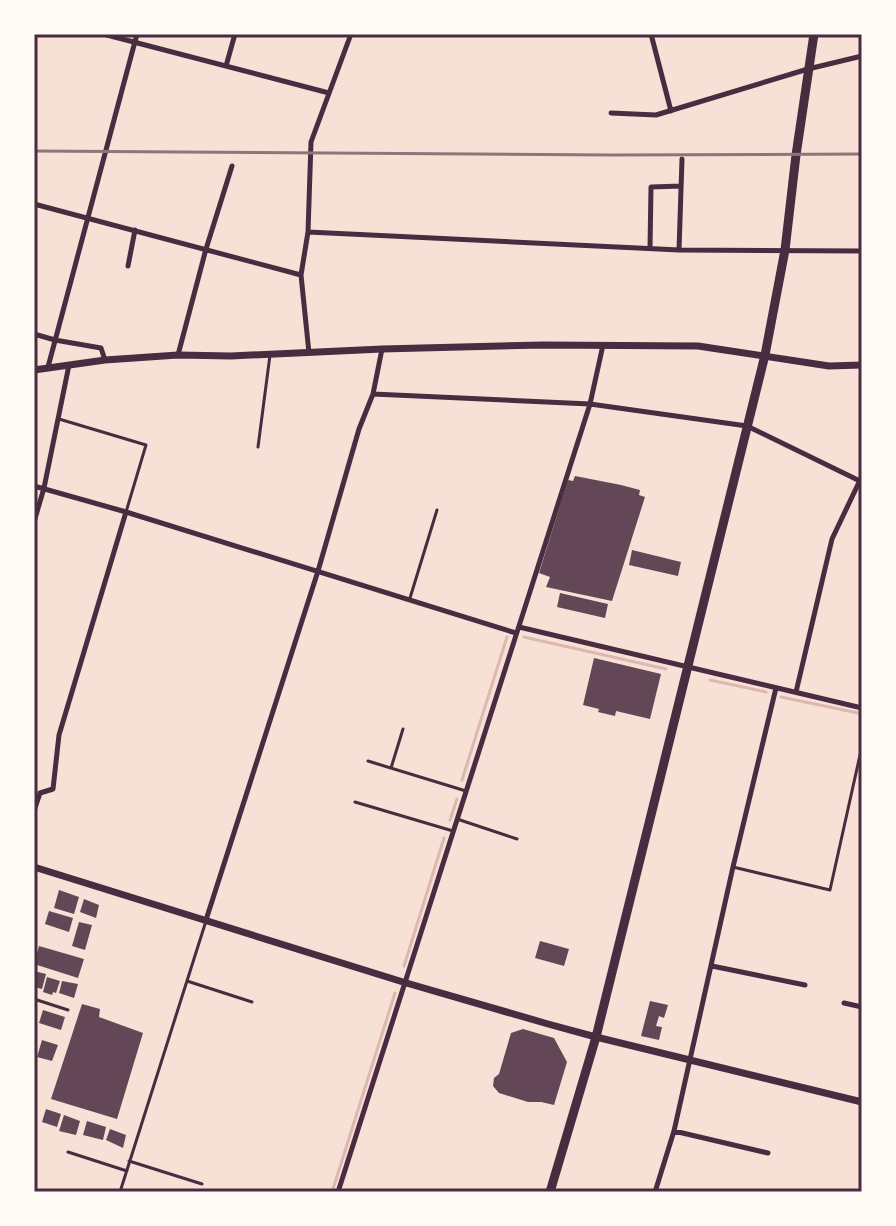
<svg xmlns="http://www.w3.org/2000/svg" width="896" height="1226" viewBox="0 0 896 1226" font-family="'PT Sans Narrow',sans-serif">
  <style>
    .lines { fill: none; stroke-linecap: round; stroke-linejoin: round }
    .stream { stroke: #dcb8b0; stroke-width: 3 }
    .building { fill: #644757 }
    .service { stroke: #4a2c40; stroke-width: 3 }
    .minor { stroke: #4a2c40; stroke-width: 5 }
    .tertiary { stroke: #4a2c40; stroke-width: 7 }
    .primary { stroke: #4a2c40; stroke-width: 9 }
    .rail { stroke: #8f747c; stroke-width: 3 }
    .neatline { fill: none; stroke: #4a2c40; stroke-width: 3 }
  </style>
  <rect width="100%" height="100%" fill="#f7e1d7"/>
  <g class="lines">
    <!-- stream -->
    <path class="stream" d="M524 637 666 669
      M710 680 766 692
      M781 697 858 713
      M462 780 507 637
      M450 820 457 799
      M404 966 444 838
      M332 1192 395 993"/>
  </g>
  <!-- building -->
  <path class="building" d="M575 476 621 485 640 490 639 495 645 497 612 601 546 587 550 577 539 573 568 480 573 481Z
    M632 550 681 562 678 576 629 565Z
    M560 593 608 604 605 618 557 607Z
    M594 658 661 674 650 719 616 711 615 716 598 712 599 709 583 705Z
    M59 890 79 897 74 914 54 908Z
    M84 899 99 905 96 918 80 912Z
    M49 911 73 918 69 932 45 924Z
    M79 922 92 925 85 950 72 946Z
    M540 941 569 949 564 966 535 958Z
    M39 946 84 959 78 978 34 964Z
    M34 971 46 974 42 989 34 987Z
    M47 977 60 981 56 993 53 992 52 995 43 992Z
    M62 981 78 984 74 998 59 993Z
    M650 1001 668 1005 664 1018 659 1016 656 1026 662 1027 659 1040 641 1036Z
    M82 1004 100 1009 99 1017 143 1033 117 1119 51 1099Z
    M43 1010 65 1017 61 1030 39 1023Z
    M523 1029 554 1038 567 1062 554 1105 541 1102H528L499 1093 493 1086 494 1078 499 1074 511 1033Z
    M42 1040 58 1045 52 1061 37 1057Z
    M46 1109 61 1114 57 1127 42 1122Z
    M64 1115 80 1121 76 1135 59 1131Z
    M87 1121 106 1127 103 1140 83 1135Z
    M110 1129 126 1135 123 1148 106 1140Z"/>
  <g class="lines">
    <!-- service -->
    <path class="service" d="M59 419 146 445 126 512
      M258 447 270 355
      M410 598 437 510
      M368 761 466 791
      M391 768 403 729
      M355 802 453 831
      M457 819 517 839
      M733 867 830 890 862 746
      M187 981 252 1002
      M34 999 68 1010
      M34 1031V1032
      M68 1152 127 1171
      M129 1161 202 1184
      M120 1192 206 921"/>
    <!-- minor -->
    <path class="minor" d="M103 34 329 93
      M651 34 671 111
      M226 66 235 34
      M611 113 656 115 808 69 862 56
      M34 204 301 275
      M308 232 679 250 862 251
      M650 248 651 187 681 186
      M679 250 682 159
      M128 266 135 230
      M34 334 55 340 101 348 105 360
      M309 353 301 275 308 232 311 142 351 34
      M178 355 206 249 232 166
      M48 367 137 34
      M373 394 590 404 747 426 862 482
      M34 486 126 512 516 633
      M34 522 44 488 69 365
      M519 627 862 708
      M796 692 832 539 862 476
      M34 811 40 793 53 789 59 735 126 512
      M206 920 318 571 359 429 373 394 382 349
      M712 966 805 985
      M844 1003 862 1007
      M674 1131 768 1153
      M338 1192 590 404 603 345
      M655 1192 674 1131 733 867 776 688"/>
    <!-- tertiary -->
    <path class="tertiary" d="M34 370 105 360 178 355 231 356 382 349 543 345 698 346 829 366 862 365
      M34 867 403 982 548 1024 596 1037 862 1102"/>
    <!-- primary -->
    <path class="primary" d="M550 1192 596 1037 765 355 785 250 796 155 814 34"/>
    <!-- rail -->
    <path class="rail" d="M34 151 611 155 862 154"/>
  </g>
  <!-- border -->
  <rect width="896" height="1226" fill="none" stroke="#fffaf5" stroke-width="72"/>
  <rect x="36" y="36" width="824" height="1154" class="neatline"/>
</svg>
